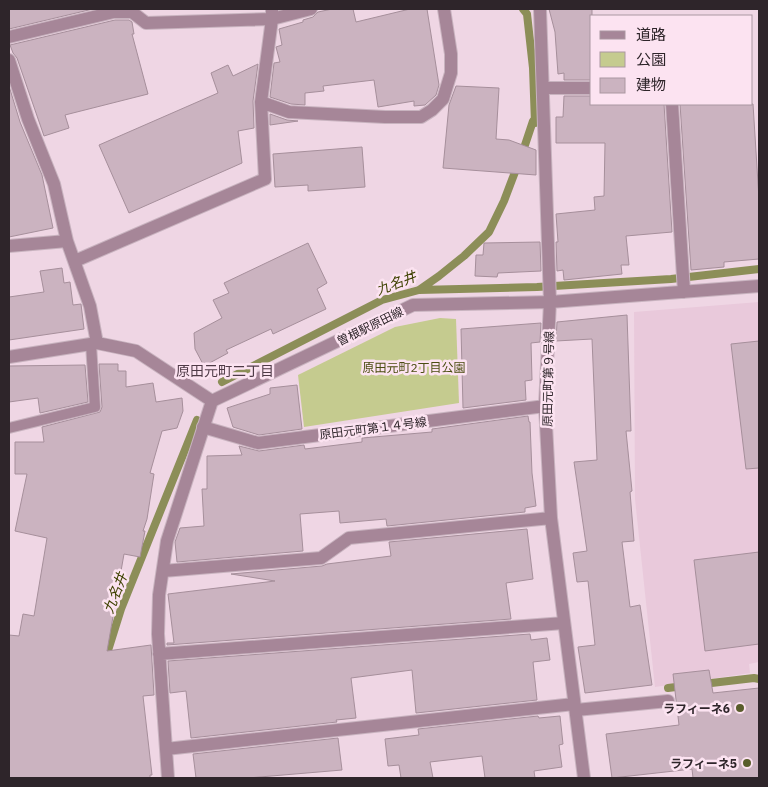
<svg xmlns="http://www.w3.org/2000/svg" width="768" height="787" viewBox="0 0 768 787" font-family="'IBM Plex Sans','Noto Sans JP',sans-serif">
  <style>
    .built { fill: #e9c9db }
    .green { fill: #c5cb8f }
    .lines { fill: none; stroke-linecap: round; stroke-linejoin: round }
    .stream { stroke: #8c8e58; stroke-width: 8 }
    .building { fill: #cbb3c0; stroke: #a68f9b }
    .lane-casing { stroke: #c8b3bf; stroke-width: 12 }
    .street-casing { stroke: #c8b3bf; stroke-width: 14 }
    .lane { stroke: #a68698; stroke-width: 10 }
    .street { stroke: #a68698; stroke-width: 12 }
    .poi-dot { fill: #595d2b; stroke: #fce3f1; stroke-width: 2 }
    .labels { text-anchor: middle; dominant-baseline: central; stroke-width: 5; stroke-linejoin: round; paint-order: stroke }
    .street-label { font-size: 12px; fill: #2e252a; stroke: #fce3f1 }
    .park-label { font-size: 12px; fill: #4a4d11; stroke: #fce3f1 }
    .poi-label { font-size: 12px; font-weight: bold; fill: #2e252a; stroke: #fce3f1; text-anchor: end }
    .water-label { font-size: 14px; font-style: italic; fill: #3f4202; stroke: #fce3f1 }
    .neighbourhood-label { font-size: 14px; fill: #4f3b47; stroke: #fce3f1 }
  </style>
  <rect width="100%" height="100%" fill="#efd6e4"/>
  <!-- built -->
  <path class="built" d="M759 302V662L749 664 750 673 655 687 635 499 634 312Z"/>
  <!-- green -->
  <path class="green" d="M440 318 456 319 459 403 304 427 298 375 395 327Z"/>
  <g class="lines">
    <!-- stream -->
    <path class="stream" d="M523 9 527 14 533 68 535 123
      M522 154 533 121
      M419 290 537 287 671 279 759 269
      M222 382 382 300 419 290 439 276 464 256 489 232 504 201 518 164
      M105 660 121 609 197 420
      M703 684 754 678 759 679
      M668 688 684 686"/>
  </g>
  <!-- building -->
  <path class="building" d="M9 9H93L9 29Z
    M332 9H353L356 22 410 9H427L439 85 436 95 425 105 414 106V101L378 107 374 80 323 86 324 91 305 93V105L291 104 270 97 274 63 280 62 276 47 282 45 279 29 303 22V20L313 17 318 12Z
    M549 9H592V80H564V73L558 74 555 32Z
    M115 20H129L132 22 134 34H132L148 94 65 115 69 128 44 136 17 58 13 53 10 45Z
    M258 64 253 101 254 128 238 131 242 163 129 213 99 145 218 93 211 73 228 65 233 76Z
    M9 86 20 122 42 175 53 228 9 237Z
    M456 86 499 88 496 139 509 140 536 150V175L443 168 449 105Z
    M564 96H592V104H664L672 232 626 236 629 265H621L622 274 564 280 563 270 557 271 556 242H558L556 214 595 210 594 197 604 196 605 143H556V117H563Z
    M680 104H753L759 199V259L724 262V267L691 270Z
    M270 114 287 120 298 121 270 125Z
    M362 147 365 187 308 191V185L275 187 273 154Z
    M540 242 541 271 498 273 497 277 475 276 476 255H483L484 243Z
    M308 243 327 283 317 289 326 309 273 334 271 329 226 350 228 353 204 366 195 349 194 333 222 318 213 300 229 293 224 283Z
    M62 268 64 283 70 282 73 305 81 304 84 329 9 340V297L44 292 40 271Z
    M627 315 631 431H626L632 491 630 492 634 541 622 542 630 607 640 605 652 685 585 693 578 647 595 645 588 581 577 582 573 553 587 551 574 462 597 460 592 339 556 341 557 322Z
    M541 323 540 342 531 343 532 380 525 381 526 400 463 408 461 329Z
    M759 341V468L746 469 731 344Z
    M99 364H118V371H126V387L153 383 156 402 182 398 183 411 177 428 162 431 150 473 154 474 147 519 143 531H145L140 557 124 554 107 651 151 645 154 695 143 696 152 775H150V778H9V635L19 636 23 614 34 616 47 538 15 531 27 474H15V442H44L42 427 100 412 102 407Z
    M85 365 88 402 40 413 38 398 9 402V366Z
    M297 385 302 429 259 435 233 427 227 408 270 394V388Z
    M528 416 529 422H530L532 473 536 506 525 508V512L387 526 386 519 340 523 339 511 300 514 303 551 177 562 175 542 180 528 204 526 202 489H207V456L242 455 239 446 259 451 304 445 305 449 362 442V438L432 432V429Z
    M527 529 533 579 506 583 511 619 167 645V643H174L168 594 275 581 231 574 322 566 327 564 391 556 389 542Z
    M759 552V644L705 651 694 560Z
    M530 634 531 640 547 638 550 660 533 662 537 700 416 713 412 670 351 678 356 718 336 720 337 722 191 738 186 691 170 693 168 661Z
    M709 670 713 693 759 688V778H693L692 769 612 778 606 734 679 725 673 674Z
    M538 716 539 718 560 716 563 744 559 745 562 767 534 771 535 778H485L482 756 430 762 433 778H401L399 765 388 766 385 739 419 735 418 729Z
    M338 738 342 770 248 778H196L193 754Z"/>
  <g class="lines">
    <defs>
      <path id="lane" d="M9 428 95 407 91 344"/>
      <path id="street" d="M540 9 550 302 545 406 551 518 584 778
        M9 37 114 12H132L146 23 272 19 311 9
        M9 60 28 119 54 184 67 241 90 306 97 343
        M543 88H592
        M261 102 289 112 385 117H421L432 110 443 99 451 73V54L444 9
        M672 104 684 292
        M9 246 67 241
        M75 261 265 179 261 102 272 19V9
        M9 357 97 343 136 351 212 401 413 305 550 302 759 286
        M203 427 258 443 545 406
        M163 571 321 558 349 538 551 518
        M159 654 564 623
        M576 710 668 701
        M166 749 574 704
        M168 778 158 634 159 595 167 541 212 401"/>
    </defs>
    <!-- lane casing -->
    <use href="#lane" class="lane-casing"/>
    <!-- street casing -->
    <use href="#street" class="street-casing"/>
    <!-- lane -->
    <use href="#lane" class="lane"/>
    <!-- street -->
    <use href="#street" class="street"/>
  </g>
  <!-- markers -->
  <g class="poi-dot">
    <circle cx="740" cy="708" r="5"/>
    <circle cx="747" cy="763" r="5"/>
  </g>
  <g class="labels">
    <!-- street labels -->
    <g class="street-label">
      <text transform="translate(370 326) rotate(-26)">曽根駅原田線</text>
      <text transform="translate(548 379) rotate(-89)">原田元町第９号線</text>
      <text transform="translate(373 428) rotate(-7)">原田元町第１４号線</text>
    </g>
    <!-- park labels -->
    <g class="park-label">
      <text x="414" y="367">原田元町2丁目公園</text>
    </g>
    <!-- poi labels -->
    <g class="poi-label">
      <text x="730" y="708">ラフィーネ6</text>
      <text x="737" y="763">ラフィーネ5</text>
    </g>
    <!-- water labels -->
    <g class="water-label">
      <text transform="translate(396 283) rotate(-21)">九名井</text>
      <text transform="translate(115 593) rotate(-69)">九名井</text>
    </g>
    <!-- neighbourhood labels -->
    <g class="neighbourhood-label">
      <text x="225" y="371">原田元町二丁目</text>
    </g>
  </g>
  <!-- border -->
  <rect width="768" height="787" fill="none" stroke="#2e252a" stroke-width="20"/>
  <!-- legend -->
  <rect x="590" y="15" width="162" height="90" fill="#fce3f1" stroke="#aa97a1"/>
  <rect x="600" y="31" width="25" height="8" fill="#a68698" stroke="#aa97a1"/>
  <text x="636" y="40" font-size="15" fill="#2e252a">道路</text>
  <rect x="600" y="52" width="25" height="15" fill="#c5cb8f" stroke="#aa97a1"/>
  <text x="636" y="65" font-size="15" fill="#2e252a">公園</text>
  <rect x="600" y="78" width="25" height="15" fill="#cbb3c0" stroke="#aa97a1"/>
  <text x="636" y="90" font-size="15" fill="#2e252a">建物</text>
</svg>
